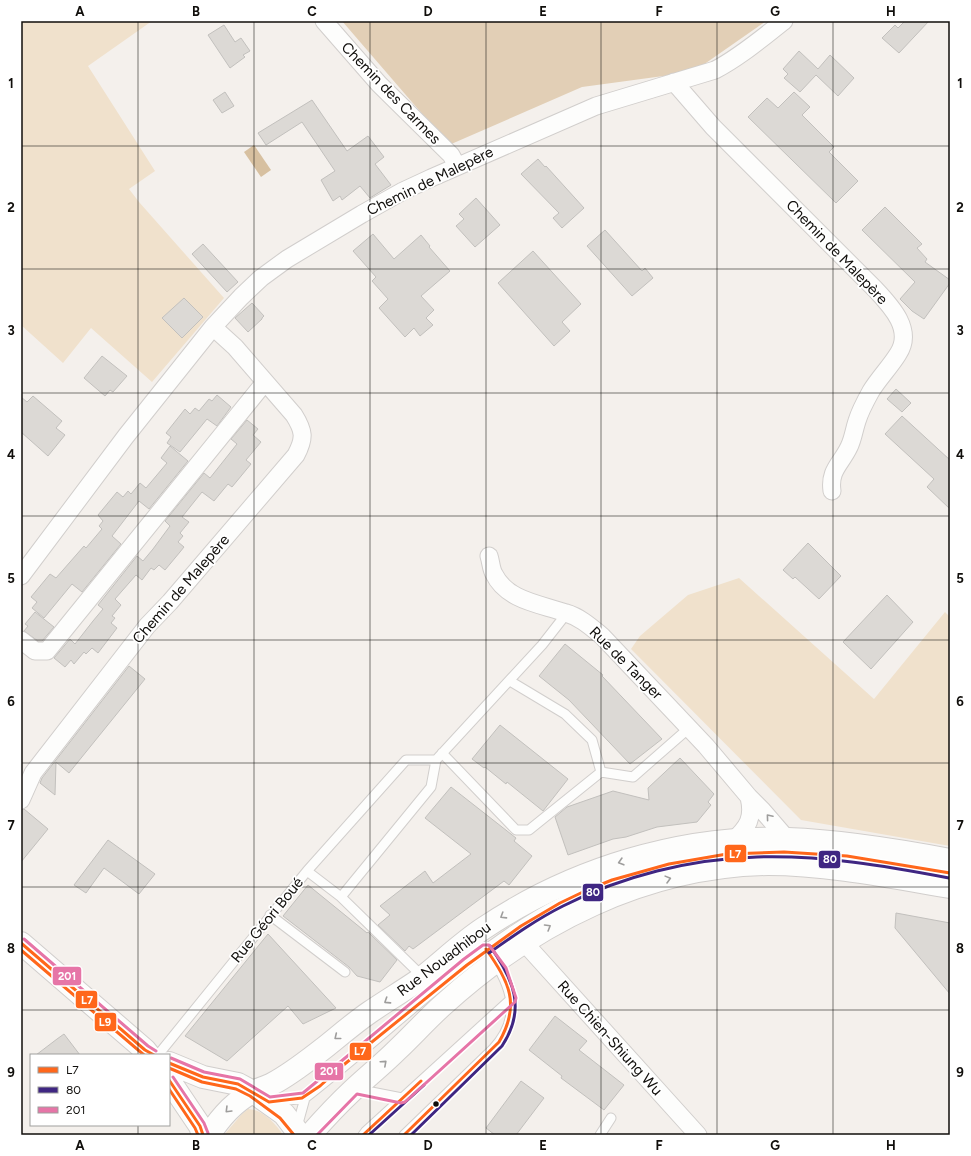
<svg xmlns="http://www.w3.org/2000/svg" width="971" height="1156" viewBox="0 0 971 1156" font-family="Figtree,sans-serif">
  <style>
    .green { fill: #f0e1cc }
    .forest { fill: #e2cfb6 }
    .water { fill: #d7c0a0 }
    .building { fill: #dcd9d5; stroke: #c2c0bd }
    .lines { fill: none; stroke-linecap: round; stroke-linejoin: round }
    .lane-casing { stroke: #d1cecc; stroke-width: 11 }
    .street-casing { stroke: #d1cecc; stroke-width: 19 }
    .secondary-casing { stroke: #d1cecc; stroke-width: 24 }
    .primary-casing { stroke: #d1cecc; stroke-width: 24 }
    .lane { stroke: #fdfdfc; stroke-width: 9 }
    .street { stroke: #fdfdfc; stroke-width: 17 }
    .secondary { stroke: #fdfdfc; stroke-width: 22 }
    .primary { stroke: #fdfdfc; stroke-width: 22 }
    .bus-1-casing { stroke: #fff; stroke-width: 6 }
    .bus-2-casing { stroke: #fff; stroke-width: 6 }
    .bus-3-casing { stroke: #fff; stroke-width: 6 }
    .bus-4-casing { stroke: #fff; stroke-width: 6 }
    .bus-1 { stroke: #ff671b; stroke-width: 3 }
    .bus-2 { stroke: #3f2682; stroke-width: 3 }
    .bus-3 { stroke: #e675a7; stroke-width: 3 }
    .bus-4 { stroke: #ff671b; stroke-width: 3 }
    .oneway { stroke: #9e9d9c }
    .grid { fill: none; stroke: #100e0b; stroke-width: 1; stroke-opacity: 0.55 }
    .bus-dot { fill: #100e0b; stroke: #fff; stroke-width: 1.5 }
    .labels { text-anchor: middle; dominant-baseline: central; stroke-width: 3.5; stroke-linejoin: round; paint-order: stroke }
    .street-label { font-size: 15px; fill: #100e0b; stroke: #fff }
    .line-badge { stroke: #fff; stroke-width: 1.5 }
    .badge-label { font-size: 11px; text-anchor: middle; font-weight: bold; fill: #fff }
    .neatline { fill: none; stroke: #100e0b; stroke-width: 1.5 }
    .grid-label { font-size: 13px; text-anchor: middle; font-weight: bold; fill: #100e0b }
  </style>
  <rect width="100%" height="100%" fill="#f4f0ec"/>
  <!-- green -->
  <path class="green" d="M21 21H152L88 66 155 171 129 189 139 202 224 298 152 382 91 328 63 363 21 325Z
    M739 578 874 699 945 612 950 617V846L801 820 631 649 640 636 688 595Z
    M248 1109C262 1109 276 1124 283 1135H224L241 1115Z"/>
  <!-- forest -->
  <path class="forest" d="M342 21H766L693 72 582 87 449 145Z"/>
  <!-- water -->
  <path class="water" d="M254 145 271 170 261 177 244 152Z"/>
  <!-- building -->
  <path class="building" d="M905 21H929L899 53 882 38 895 25 898 28Z
    M224 25 235 42 241 38 250 51 243 55 245 57 230 68 208 35Z
    M799 51 818 69 830 55 854 78 838 96 816 75 800 92 784 78 788 74 783 69Z
    M225 92 234 106 222 113 213 100Z
    M794 92 810 107 802 115 834 147 829 152 858 181 836 203 748 117 767 98 778 108Z
    M312 100 347 151 368 136 384 157 375 164 391 185 370 198 360 186 342 200 340 196 333 201 321 180 335 171 302 122 266 145 258 133Z
    M538 159 545 167 546 166 584 208 562 228 553 218 559 213 521 174Z
    M476 198 500 225 475 247 456 226 464 219 459 214Z
    M885 207 922 244 917 248 927 259 925 262 950 280V283L924 319 912 311 900 299 915 282 862 230Z
    M605 230 642 271 645 268 653 278 632 296 587 246Z
    M373 234 394 259 421 235 430 246 429 247 450 271 421 296 434 310 426 318 433 325 420 336 414 328 405 337 379 308 388 299 372 281 376 277 353 251Z
    M203 244 238 282 227 292 192 254Z
    M533 251 581 304 562 322 570 331 554 346 498 283Z
    M184 298 203 317 182 338 162 318Z
    M252 303 264 316 262 318V319L248 332 235 318Z
    M102 356 127 376 113 392 110 390 105 396 84 378Z
    M896 389 911 403 902 412 887 399Z
    M217 395 231 407 217 426 207 419 180 452 167 443 171 437 166 433 185 409 190 414 195 408 199 411 209 399 212 401Z
    M33 396 62 421 56 428 65 435 48 456 21 432V397L27 402Z
    M902 416 950 460V509L927 487 934 479 885 434Z
    M247 420 258 429 253 435 261 442 246 460 251 464 232 487 228 484 214 501 202 492 182 517 189 522 180 533 183 536 178 542 184 547 180 552 165 570 159 565 154 570 151 568 142 580 136 575 115 599 121 605 112 616 115 618 111 623 117 628 98 653 92 648 86 654 84 652 74 664 71 660 65 667 54 658 70 639 75 644 93 621 103 609 98 605 137 556 143 561 153 549 170 526 165 521 204 473 210 478 237 444 231 439Z
    M170 446 188 461 149 509 139 501 112 536 121 544 82 592 72 584 44 618 32 608 37 602 31 597 50 574 56 578 84 546 86 548 102 529 99 526 103 521 98 515 117 492 123 497 128 491 131 494 140 483 146 488 167 463 161 458Z
    M808 543 841 576 819 599 795 577 793 579 783 570Z
    M887 595 913 622 871 669 843 642Z
    M35 612 54 627 42 641H38L24 631 28 626 25 624Z
    M565 644 603 675 602 676 662 739 630 764 569 700 539 676Z
    M129 666 145 679 69 773 56 762 55 795 40 783 42 778Z
    M500 725 568 779 543 811 507 782 506 784 485 767 484 768 472 759Z
    M680 758 714 794 708 802 711 805 697 822 657 827 626 837 613 839 568 855 555 817 567 807 613 791 649 800 648 788Z
    M451 787 516 838 514 841 532 856 509 885 504 881 413 949 409 946 405 951 378 925 390 915 380 906 425 871 433 883 471 854 425 818Z
    M24 809 48 829 21 862V810Z
    M108 840 155 874 139 894 104 868 86 893 74 885Z
    M308 885 367 933 368 932 397 960 380 982 357 976 349 967 283 916Z
    M896 913 950 923V994L895 928Z
    M268 934 336 1008 303 1024 288 1006 227 1061 185 1036Z
    M555 1016 587 1041 579 1050 624 1085 604 1110 561 1078 562 1076 529 1050Z
    M64 1034 80 1055H36L57 1039Z
    M521 1081 544 1098 516 1135H495L486 1128Z"/>
  <g class="lines">
    <defs>
      <path id="lane" d="M510 681 565 714 592 740 601 772 633 777 689 728
        M442 753 516 830H529L601 772
        M307 871 406 760H436L542 645 567 613
        M341 897 431 787 436 760
        M270 915 345 972
        M158 1055 307 871 341 897 423 977
        M356 1089 402 1098
        M272 1102 305 1098C360 1055 412 1007 467 964 496 941 528 919 561 902 627 868 710 850 785 852 840 853 896 863 950 873
        M297 1127 305 1098
        M363 1135 366 1131 511 999
        M404 1135 493 1049C520 1020 514 993 495 962
        M600 1135 611 1118"/>
      <path id="street" d="M324 21 379 84 451 155 457 166
        M674 82 713 127 875 289C891 306 914 330 898 354 890 367 879 378 871 391 866 400 860 411 857 421 854 430 853 439 849 447 841 464 829 470 832 491
        M489 556C491 562 491 569 494 574 507 601 541 604 566 613 580 617 591 627 602 636L706 746 749 797 762 810 787 839
        M21 576 126 436 213 327 241 297 261 278 287 259 362 214 403 191 431 178 596 106 715 70C740 57 762 38 784 21
        M21 640 35 651H47L265 382
        M21 800 33 773 147 626 170 602 296 455C305 438 304 431 294 415L235 347 213 327
        M733 841C748 827 754 818 749 797
        M526 940 530 949 698 1135"/>
      <path id="secondary" d="M209 1135C220 1118 235 1101 253 1092 259 1089 266 1087 272 1084 291 1074 307 1061 324 1048 339 1036 354 1023 370 1012 386 1001 403 991 419 980 441 963 461 943 484 928 572 869 682 835 788 839 843 841 897 850 950 860
        M310 1135C324 1119 338 1104 353 1090 368 1076 383 1064 397 1050 413 1035 428 1018 444 1004 533 923 646 866 768 864 827 864 891 877 950 887"/>
      <path id="primary" d="M21 943 145 1050 149 1055
        M169 1063 203 1077 238 1084 253 1092 284 1114 300 1135
        M169 1080 200 1126 203 1135"/>
    </defs>
    <!-- lane casing -->
    <use href="#lane" class="lane-casing"/>
    <!-- street casing -->
    <use href="#street" class="street-casing"/>
    <!-- secondary casing -->
    <use href="#secondary" class="secondary-casing"/>
    <!-- primary casing -->
    <use href="#primary" class="primary-casing"/>
    <!-- lane -->
    <use href="#lane" class="lane"/>
    <!-- street -->
    <use href="#street" class="street"/>
    <!-- secondary -->
    <use href="#secondary" class="secondary"/>
    <!-- primary -->
    <use href="#primary" class="primary"/>
    <defs>
      <path id="bus-1" d="M21 943 145 1050 154 1055
        M169 1063 203 1077 238 1084 269 1102 302 1098 320 1086 341 1067 467 965 521 926 560 903 585 891 612 880 669 864 727 854 784 852 847 856 950 873
        M169 1080 200 1126 203 1135
        M363 1135 421 1081
        M404 1135 499 1042C521 1004 509 982 486 949"/>
      <path id="bus-2" d="M489 953C513 936 537 919 563 906 622 876 690 859 757 857 822 855 886 866 949 878
        M369 1135 424 1085
        M411 1135 502 1046C527 1008 513 979 490 946"/>
      <path id="bus-3" d="M24 939 148 1046 156 1051
        M171 1058 204 1072 240 1079 270 1097 303 1093 464 959 483 945H489L506 968 516 998 515 1002 405 1102 401 1103 357 1094 317 1135
        M173 1077 204 1123 208 1133"/>
      <path id="bus-4" d="M21 950 144 1055
        M169 1068 202 1082 236 1089 250 1096 280 1118 294 1135
        M169 1089 195 1128 198 1135"/>
    </defs>
    <!-- bus-1 casing -->
    <use href="#bus-1" class="bus-1-casing"/>
    <!-- bus-2 casing -->
    <use href="#bus-2" class="bus-2-casing"/>
    <!-- bus-3 casing -->
    <use href="#bus-3" class="bus-3-casing"/>
    <!-- bus-4 casing -->
    <use href="#bus-4" class="bus-4-casing"/>
    <!-- bus-1 -->
    <use href="#bus-1" class="bus-1"/>
    <!-- bus-2 -->
    <use href="#bus-2" class="bus-2"/>
    <!-- bus-3 -->
    <use href="#bus-3" class="bus-3"/>
    <!-- bus-4 -->
    <use href="#bus-4" class="bus-4"/>
  </g>
  <!-- one-way arrows -->
  <defs><path id="oneway-chevron" d="M-2-3.5L2.5 0L-2 3.5" fill="none" stroke-width="1.6" stroke-linecap="round" stroke-linejoin="round"/></defs>
  <g class="oneway">
    <use href="#oneway-chevron" transform="translate(769 817) rotate(-130)"/>
    <use href="#oneway-chevron" transform="translate(621 862) rotate(164)"/>
    <use href="#oneway-chevron" transform="translate(668 879) rotate(-15)"/>
    <use href="#oneway-chevron" transform="translate(503 916) rotate(148)"/>
    <use href="#oneway-chevron" transform="translate(548 927) rotate(-31)"/>
    <use href="#oneway-chevron" transform="translate(387 1001) rotate(147)"/>
    <use href="#oneway-chevron" transform="translate(337 1037) rotate(141)"/>
    <use href="#oneway-chevron" transform="translate(384 1063) rotate(-42)"/>
    <use href="#oneway-chevron" transform="translate(228 1110) rotate(135)"/>
  </g>
  <!-- grid -->
  <path class="grid" d="M138 21V1055M254 21V1135M370 21V1135M486 21V1135M601 21V1135M717 21V1135M833 21V1135M21 146H950M21 269H950M21 393H950M21 516H950M21 640H950M21 763H950M21 887H950M21 1010H950M138 1125V1135"/>
  <!-- markers -->
  <circle class="bus-dot" cx="436" cy="1104" r="3.5"/>
  <g class="labels">
    <!-- street labels -->
    <g class="street-label">
      <text transform="translate(391 93) rotate(46)">Chemin des Carmes</text>
      <text transform="translate(430 181) rotate(-26)">Chemin de Malepère</text>
      <text transform="translate(837 252) rotate(46)">Chemin de Malepère</text>
      <text transform="translate(181 589) rotate(-49)">Chemin de Malepère</text>
      <text transform="translate(626 663) rotate(45)">Rue de Tanger</text>
      <text transform="translate(267 920) rotate(-51)">Rue Géori Boué</text>
      <text transform="translate(444 959) rotate(-37)">Rue Nouadhibou</text>
      <text transform="translate(610 1038) rotate(48)">Rue Chien-Shiung Wu</text>
    </g>
  </g>
  <g class="line-badge">
    <rect x="724" y="844" width="23" height="19" rx="4" fill="#ff671b"/>
    <rect x="818" y="850" width="23" height="19" rx="4" fill="#3f2682"/>
    <rect x="582" y="883" width="22" height="19" rx="4" fill="#3f2682"/>
    <rect x="52" y="966" width="30" height="20" rx="4" fill="#e675a7"/>
    <rect x="75" y="990" width="23" height="19" rx="4" fill="#ff671b"/>
    <rect x="94" y="1012" width="23" height="20" rx="4" fill="#ff671b"/>
    <rect x="349" y="1042" width="23" height="19" rx="4" fill="#ff671b"/>
    <rect x="314" y="1062" width="30" height="19" rx="4" fill="#e675a7"/>
  </g>
  <g class="badge-label">
    <text x="735" y="858">L7</text>
    <text x="830" y="863">80</text>
    <text x="593" y="896">80</text>
    <text x="67" y="980">201</text>
    <text x="87" y="1004">L7</text>
    <text x="105" y="1026">L9</text>
    <text x="360" y="1055">L7</text>
    <text x="329" y="1075">201</text>
  </g>
  <!-- border -->
  <rect width="971" height="1156" fill="none" stroke="#ffffff" stroke-width="44"/>
  <!-- legend -->
  <rect x="30" y="1054" width="140" height="72" fill="#ffffff" stroke="#9f9f9d"/>
  <rect x="38" y="1067" width="20" height="6" fill="#ff671b" stroke="#9f9f9d"/>
  <text x="66" y="1074" font-size="12" fill="#100e0b">L7</text>
  <rect x="38" y="1087" width="20" height="6" fill="#3f2682" stroke="#9f9f9d"/>
  <text x="66" y="1094" font-size="12" fill="#100e0b">80</text>
  <rect x="38" y="1107" width="20" height="6" fill="#e675a7" stroke="#9f9f9d"/>
  <text x="66" y="1114" font-size="12" fill="#100e0b">201</text>
  <rect x="22" y="22" width="927" height="1112" class="neatline"/>
  <g class="grid-label">
    <text x="80" y="16">A</text>
    <text x="196" y="16">B</text>
    <text x="312" y="16">C</text>
    <text x="428" y="16">D</text>
    <text x="543" y="16">E</text>
    <text x="659" y="16">F</text>
    <text x="775" y="16">G</text>
    <text x="891" y="16">H</text>
    <text x="11" y="88">1</text>
    <text x="960" y="88">1</text>
    <text x="11" y="212">2</text>
    <text x="960" y="212">2</text>
    <text x="11" y="335">3</text>
    <text x="960" y="335">3</text>
    <text x="11" y="459">4</text>
    <text x="960" y="459">4</text>
    <text x="11" y="583">5</text>
    <text x="960" y="583">5</text>
    <text x="11" y="706">6</text>
    <text x="960" y="706">6</text>
    <text x="11" y="830">7</text>
    <text x="960" y="830">7</text>
    <text x="11" y="953">8</text>
    <text x="960" y="953">8</text>
    <text x="11" y="1077">9</text>
    <text x="960" y="1077">9</text>
    <text x="80" y="1150">A</text>
    <text x="196" y="1150">B</text>
    <text x="312" y="1150">C</text>
    <text x="428" y="1150">D</text>
    <text x="543" y="1150">E</text>
    <text x="659" y="1150">F</text>
    <text x="775" y="1150">G</text>
    <text x="891" y="1150">H</text>
  </g>
</svg>
